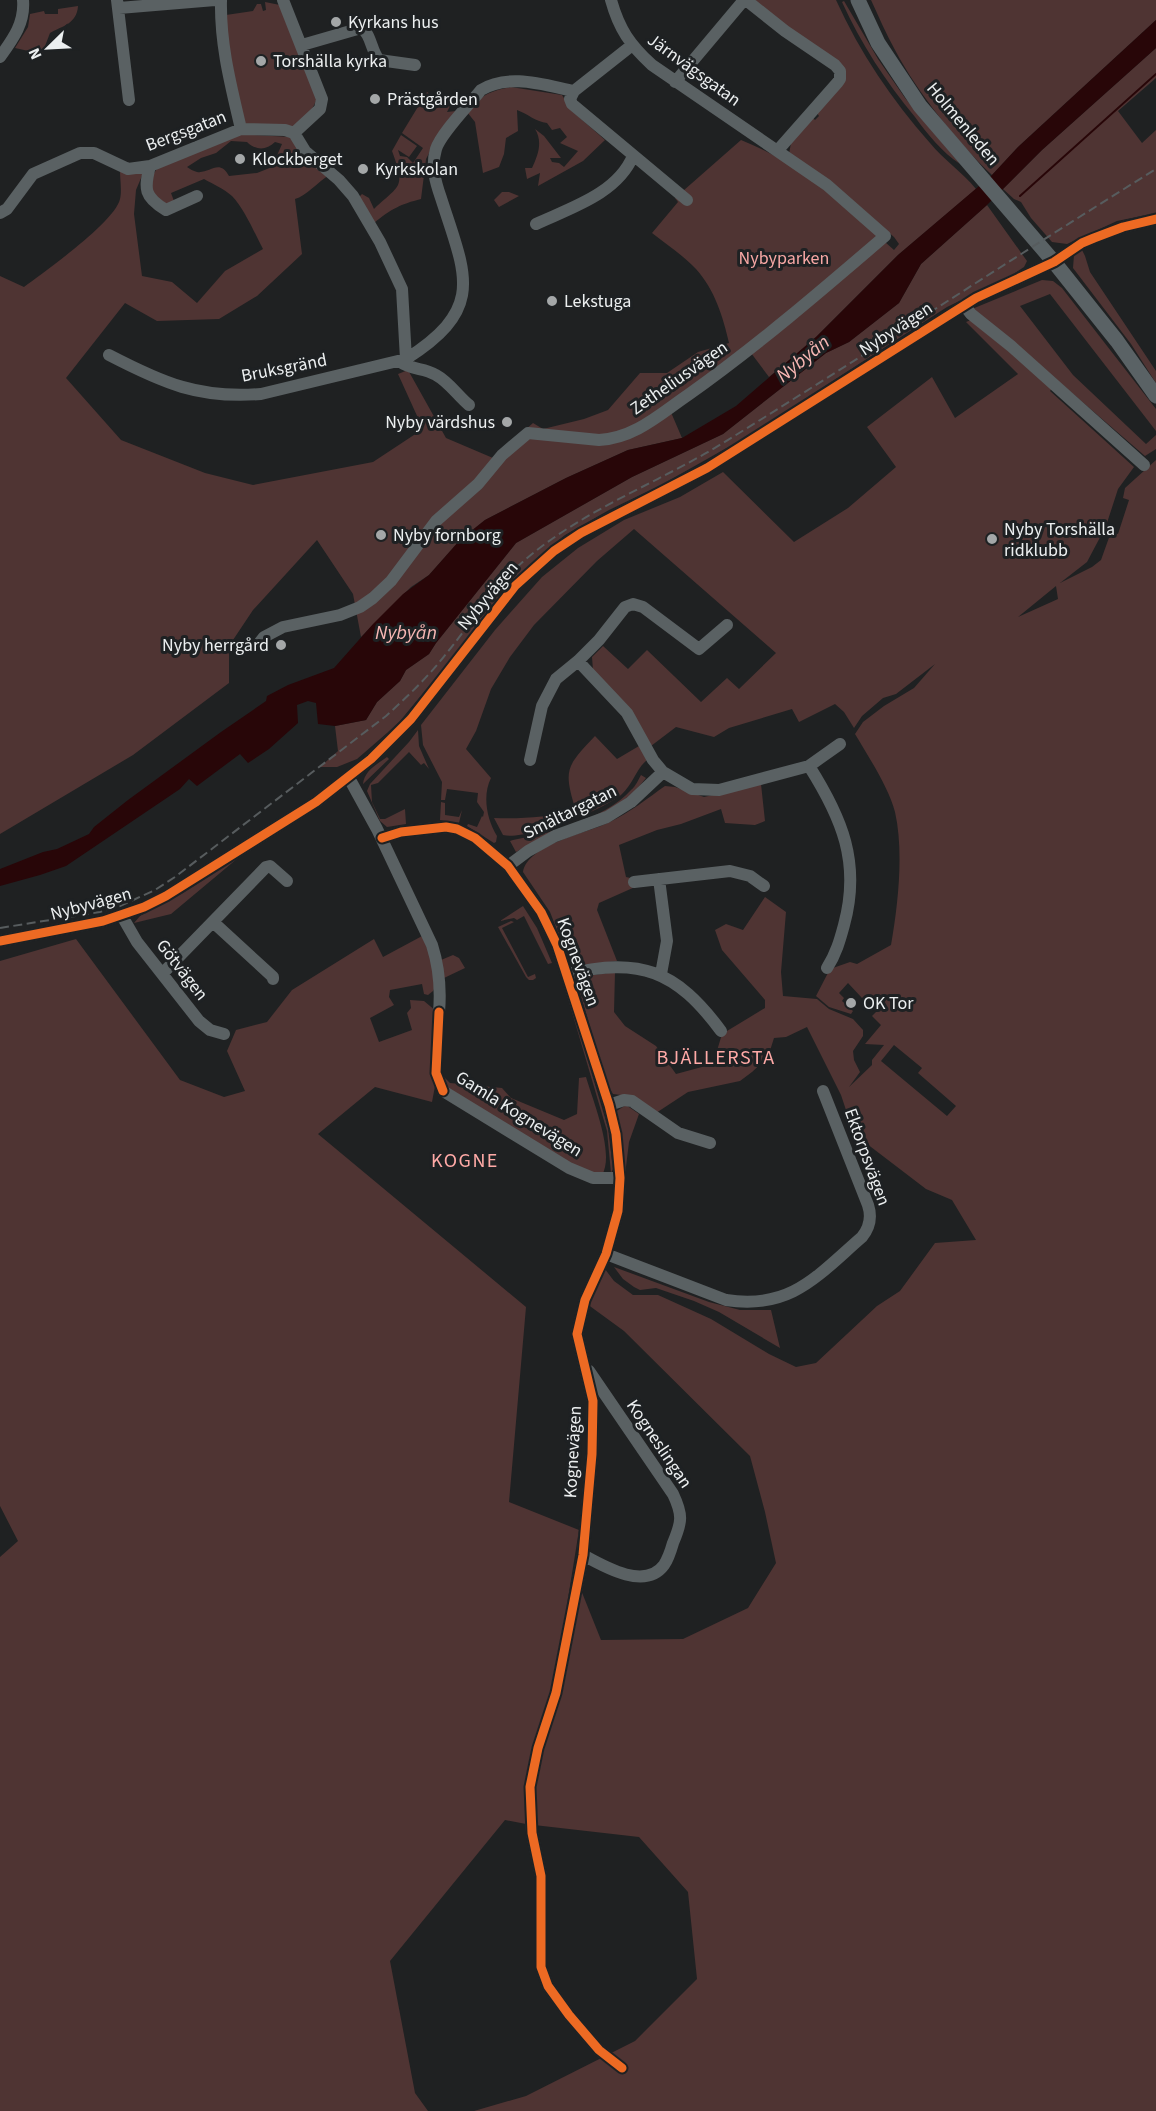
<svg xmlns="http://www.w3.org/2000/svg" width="1156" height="2111" viewBox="0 0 1156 2111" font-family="'Source Sans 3',sans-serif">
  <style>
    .green { fill: #4f3433; fill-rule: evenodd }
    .water { fill: #280608 }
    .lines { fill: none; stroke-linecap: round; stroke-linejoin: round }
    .stream { stroke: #280608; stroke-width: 2 }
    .minor { stroke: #5a6163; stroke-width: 12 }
    .major { stroke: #5a6265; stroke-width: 15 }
    .rail { stroke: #575c5e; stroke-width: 2; stroke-dasharray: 9 4.5; stroke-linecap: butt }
    .cycleway-casing { stroke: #1e2123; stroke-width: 13 }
    .cycleway { stroke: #ed6a23; stroke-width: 9 }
    .poi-dot { fill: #a4a7a8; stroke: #1e2123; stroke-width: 2 }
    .labels { text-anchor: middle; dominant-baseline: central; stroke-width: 6; stroke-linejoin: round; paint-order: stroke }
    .poi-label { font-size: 18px; fill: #eceff0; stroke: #1e2123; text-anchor: start }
    .street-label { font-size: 18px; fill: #eceff0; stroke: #1e2123 }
    .park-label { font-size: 18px; fill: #f7a7a4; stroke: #1e2123 }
    .water-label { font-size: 20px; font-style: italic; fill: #f8b7b4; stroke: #1e2123 }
    .neighbourhood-label { font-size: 20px; letter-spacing: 1.5px; fill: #ffaaa7; stroke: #1e2123 }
  </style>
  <rect width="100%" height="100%" fill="#1f2122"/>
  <!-- green -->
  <path class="green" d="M756 0H836C860 53 892 100 930 143 944 160 962 172 976 189L898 255 816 337 769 377 751 353 670 410 682 438 628 450 566 478 485 520 460 540 429 575 411 587 361 637 353 594 317 540 253 610 229 646V683L133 755 0 834V276L24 287C44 272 115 222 120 199 122 191 120 179 120 171H144L136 190 134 214 142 276 172 282 197 303 225 271 263 249C254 232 245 210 232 196 224 189 213 184 204 179L171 193 174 201 167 204 150 194 152 176 159 166 236 134 291 137 329 175C318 182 306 196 295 199L302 254 257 296 219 319 157 321 125 303 66 378 121 440 205 473 253 485 373 462 423 429 398 374 408 370 446 438 493 458 533 423 543 429 584 419 608 410 640 373H667L698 352 729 343C723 317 715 290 696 269 684 256 666 244 652 233L678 202 675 198 741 140C800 163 847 208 894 250L899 244 894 237 838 189 789 154 791 143 813 118 815 120 819 116 817 113 844 74 756 3ZM231 141 247 142C255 150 266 151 275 142L282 144 272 167 257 173 229 176C219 158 210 174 197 172 193 171 190 169 187 167L201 158 216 153Z
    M871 0H1156V20L1018 147 992 175C958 143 917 92 895 50 886 34 879 17 871 0Z
    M844 1 878 59 905 98 960 164C942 152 928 135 915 117 886 82 861 44 842 2Z
    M265 2 280 5 318 95C314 109 302 127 286 129 273 131 256 127 242 126L224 23 226 15 253 11 257 4H261L263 11 266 10Z
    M78 6C77 24 62 26 50 33L42 54 15 48 28 27 30 14 44 11 45 14H58V9Z
    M1156 48V78L1118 111 1142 143 1156 130V213L1117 221 1067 244 1052 242 1031 218 1021 202 1014 199 1003 189 1042 150Z
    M511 87 562 95 572 111 605 140 583 161 538 186 540 173 527 179 525 168H532C538 155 543 142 535 129L544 136 561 158H550L552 162 559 163 564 167 578 151 560 143 567 137 560 128 552 130 547 123C536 122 528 114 517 110L518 131 506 138 504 154 499 167 483 173 475 122 467 112C482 95 489 91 511 87Z
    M427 92 450 106 447 112 456 111 439 134 426 159 421 199C401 204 391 209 374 223L359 197 362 194 369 198 374 209C400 184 406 189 392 151L401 135 417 146 409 157 398 150 400 156 407 157 413 163 423 148 402 133Z
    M502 192H509L519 196 499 207 494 200Z
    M987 205 1027 261 1024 267 1009 277 947 307 746 437 661 485 609 510 565 535 539 556 506 587 447 664 400 721 387 733 357 759 337 767H320L338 751 335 726 366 720 377 702 400 681 406 670 429 654 436 643 516 543 632 477 723 434 826 353 849 342 899 303 921 264Z
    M1081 248 1085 256 1090 272 1156 371V383L1131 344 1073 268 1074 255Z
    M1042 280 1053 281 1062 288 1156 409V431L1050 294 1020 306 1073 375 1146 444 1156 435V449L1145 456 1058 381 1050 391 1134 467 1118 489 1106 526 1087 562 1060 583 1092 567 1101 560 1111 532 1118 534 1129 500 1123 498 1125 488 1156 460V2111H474L526 2096 635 2041 697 1979 688 1892 639 1837 534 1825 532 1789 579 1585 601 1640 683 1639 748 1608 776 1563 765 1512 750 1456 624 1331 587 1304 605 1269 614 1281 633 1295H658L711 1319 769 1354 796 1367 816 1363 877 1306 900 1291 935 1243 976 1240 952 1200 926 1189 854 1134 841 1095 807 1027 786 1037 774 1038 768 1057 752 1072 740 1081 688 1092 656 1113 629 1096 613 1094 608 1086 577 983 580 977 615 972 614 1012 625 1026 656 1046 676 1074 713 1064 722 1034 765 1008V1000L722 950 715 930 726 924 743 930 765 897 786 912 781 972 783 996 817 999 829 1009 853 1019 863 1030V1036L853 1051 854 1060 860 1072 849 1087 872 1065V1060L884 1045 865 1044 881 1025 872 1016 880 1008 867 996 862 998 848 983 839 993 844 998 842 1001 853 1011 851 1014 829 1007 816 996 830 969 850 962 857 964 891 945C898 905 904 852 895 812 889 788 868 756 855 734L863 722 884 706 914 688 935 664 896 694 883 698 862 716 854 728 844 712 835 704 799 722 792 709 729 728 714 737 676 727 651 746 593 670 592 657 603 646 628 669 647 650 701 702 727 678 739 689 776 653 634 529 597 561 534 625 510 657 491 689 476 731 466 749 491 778C482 796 487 820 497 836L496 842 494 843 467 826 468 824 477 827 482 816 483 817 484 812 477 802 478 793 447 789 445 800H441L442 782 423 745 421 725 495 630 542 577 578 548 624 520 680 497 723 472 794 542 848 508 896 467 867 427 932 377 955 418 1018 374 966 322 980 316 972 309ZM1056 586 1058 599 1018 617ZM894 1045 922 1068 918 1073 956 1106 947 1116 881 1061Z
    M418 730 419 746 429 769 424 763 421 765 409 752 378 783 371 785 372 802 380 819H385L405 809 406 824 387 827 380 821 367 791 370 784 409 742Z
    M595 736 617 759 639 746 647 760C636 769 633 784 622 794 604 810 525 841 503 835L494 818C522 819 548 817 576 811 563 769 566 767 595 736Z
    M387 757 389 759 363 784C364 771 377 764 387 757Z
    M641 775 646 778C615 820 559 826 516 852L510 841 513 840C551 833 605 819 631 790 636 786 638 780 641 775Z
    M761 784 765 821 755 825 725 823 721 809 681 824 657 830 619 845 626 877 635 879V887L599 903 597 910 617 961 583 965 573 963 568 958 550 912 523 872C528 844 588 833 610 822 629 813 648 798 665 786L675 787 704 797Z
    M441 802 445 803V815L459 817 462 810 459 823 440 820Z
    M238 858 171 914 134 923 140 916 183 893Z
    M523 906 537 928 552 963 548 964 524 916 517 920 514 918 500 921Z
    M511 921 514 922 502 928 528 977 535 974 536 978 533 980H529L526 977 498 927Z
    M424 935 429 947 435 987 433 991 428 995 424 994 422 984 390 990 389 997 394 1005 370 1018 379 1042 412 1030 407 1013 411 1008 410 1000 424 1001 436 1011 435 1086 432 1102 375 1087 318 1134 526 1307 509 1502 579 1530 556 1673 530 1759 524 1798 526 1824 505 1820 390 1961 415 2093 428 2111H0V1557L18 1541 0 1506V961L76 939 180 1080 224 1097 245 1091 227 1051 236 1030 267 1022 292 990 374 939 383 957Z
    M453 955 459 958 465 968 444 978 441 960Z
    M564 985 568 994 608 1128 613 1169 611 1173 607 1131Z
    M441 1058V1074L450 1083 502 1088 511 1098 564 1120 577 1114 579 1078 586 1077C593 1101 615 1154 602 1175L580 1169 445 1088C439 1079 438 1070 439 1059Z
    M626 1105 639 1114 629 1142 625 1175 615 1112Z
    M614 1267 709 1302 740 1310H771L780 1348 719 1312 694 1301 656 1288 640 1290 634 1287 623 1279Z"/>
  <!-- water -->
  <path class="water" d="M1156 20V48L1042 150 987 205 921 264 899 303 849 342 826 353 723 434 632 477 516 543 436 643 429 654 406 670 400 681 377 702 366 720 335 726 318 724 316 703 308 701 297 705 298 723 269 749 248 763 240 754 197 786 189 779 180 789 66 866 40 875 0 886V869L43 852 57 849 89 834 94 827 128 800 221 732 266 701 267 696 288 685 334 668 373 624 403 594 429 575 460 540 485 520 566 478 628 450 682 438 736 406 816 337 898 255 992 175 1018 147Z"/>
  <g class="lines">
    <!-- stream -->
    <path class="stream" d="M1020 196 1156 74"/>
    <!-- minor -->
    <path class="minor" d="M117 0 129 100
      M221 0C220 45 231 86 241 129
      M746 0 785 31 835 65 840 71V79L838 82 778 150
      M119 8 215 0
      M302 45 361 28C371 33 371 51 379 60L415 65
      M0 57C13 39 25 23 23 0
      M675 82 744 0
      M574 91 570 99 572 104 687 200
      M150 166C144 189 144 197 166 210L197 196
      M0 213 7 209 33 174 80 153H94L128 169 150 166 241 129 285 130 294 133 320 109 322 99 283 0
      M536 224C570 208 617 194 633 156
      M964 305 971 314 1011 346 1144 465
      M109 355C163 383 199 399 261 394L406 359 402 289 380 242 353 196 339 180 305 151 294 133
      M406 359C486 308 466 276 441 198 435 181 431 166 436 149 441 133 469 105 481 90 508 73 544 85 574 91L631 46
      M399 361C413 371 423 367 436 375 449 382 458 396 469 405
      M257 646 264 637 283 627 340 615 360 607 373 598 391 581 436 521 478 484 502 455 528 433 599 440C635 438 660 414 688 395 757 346 821 291 885 236L827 185 652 65C630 45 619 29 611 0
      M578 661 627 713 653 760 663 772
      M530 760 542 706 556 679 578 661 599 640 625 607 633 604 643 607 699 649 727 625
      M809 766C842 818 861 863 844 925 840 940 836 954 827 968
      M349 778 377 829 432 945C439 967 441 989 439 1012
      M382 838 401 832 446 827 457 829 475 838 508 866 541 912 557 945 609 1105 616 1134 620 1178 618 1211 606 1254 585 1300 577 1334 593 1401 592 1454 583 1555 556 1693 538 1748 530 1787 532 1833 541 1876V1967L548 1986 569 2015 599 2050 622 2068
      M508 866 528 851 555 836 607 817 631 802 663 772 692 789 719 790 809 766 840 744
      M659 879 667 941 661 974
      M634 882 730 871 750 876 764 886
      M122 916 137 942 199 1021 210 1030 224 1034
      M213 922 273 977V979
      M0 941 103 921 144 907 166 896 316 802 371 759 411 719 515 586 554 551 581 533 707 468 976 298 1054 262 1082 243 1094 238 1123 227 1156 219
      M162 974 266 867 270 866 287 881
      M567 974C640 957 676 970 721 1031
      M443 1091 569 1168 593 1178H620
      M609 1105 624 1100 632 1101 678 1133 710 1143
      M606 1254 726 1300C791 1310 817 1276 862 1237 870 1227 872 1217 868 1205L823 1091
      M583 1555C603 1566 645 1591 664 1565 668 1559 671 1550 673 1543 682 1522 683 1515 673 1494L589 1371"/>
    <!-- major -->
    <path class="major" d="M858 0 878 43 920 106 1054 262 1117 341 1156 396"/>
    <!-- rail -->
    <path class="rail" d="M0 928 100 912 118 907 155 890 175 877 386 716C407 697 428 677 446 654 472 622 494 586 526 559 585 509 658 483 723 443 869 353 1011 259 1156 169"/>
    <defs>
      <path id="cycleway" d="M382 838 401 832 446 827 457 829 475 838 508 866 541 912 557 945 609 1105 616 1134 620 1178 618 1211 606 1254 585 1300 577 1334 593 1401 592 1454 583 1555 556 1693 538 1748 530 1787 532 1833 541 1876V1967L548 1986 569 2015 599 2050 622 2068
        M0 941 103 921 144 907 166 896 316 802 371 759 411 719 515 586 554 551 581 533 707 468 976 298 1054 262 1082 243 1094 238 1123 227 1156 219
        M439 1012 436 1073 443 1091"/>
    </defs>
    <!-- cycleway casing -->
    <use href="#cycleway" class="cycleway-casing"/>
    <!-- cycleway -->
    <use href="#cycleway" class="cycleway"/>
  </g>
  <!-- markers -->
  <g class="poi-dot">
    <circle cx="336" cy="22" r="6"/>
    <circle cx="261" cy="61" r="6"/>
    <circle cx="375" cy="99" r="6"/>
    <circle cx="240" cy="159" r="6"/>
    <circle cx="363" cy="169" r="6"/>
    <circle cx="552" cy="301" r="6"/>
    <circle cx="507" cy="422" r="6"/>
    <circle cx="381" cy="535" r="6"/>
    <circle cx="992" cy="539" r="6"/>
    <circle cx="281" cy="645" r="6"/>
    <circle cx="851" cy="1003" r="6"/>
  </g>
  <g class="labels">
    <!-- poi labels -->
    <g class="poi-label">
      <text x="348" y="22">Kyrkans hus</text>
      <text x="273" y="61">Torshälla kyrka</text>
      <text x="387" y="99">Prästgården</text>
      <text x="252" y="159">Klockberget</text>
      <text x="375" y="169">Kyrkskolan</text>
      <text x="564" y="301">Lekstuga</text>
      <text x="495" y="422" text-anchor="end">Nyby värdshus</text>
      <text x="1004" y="529">Nyby Torshälla<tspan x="1004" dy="21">ridklubb</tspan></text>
      <text x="393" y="535">Nyby fornborg</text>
      <text x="269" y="645" text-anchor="end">Nyby herrgård</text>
      <text x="863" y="1003">OK Tor</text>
    </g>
    <!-- street labels -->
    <g class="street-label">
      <text transform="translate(694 70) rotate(36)">Järnvägsgatan</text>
      <text transform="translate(963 124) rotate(50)">Holmenleden</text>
      <text transform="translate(186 131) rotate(-21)">Bergsgatan</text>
      <text transform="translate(896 329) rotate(-33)">Nybyvägen</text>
      <text transform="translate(284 368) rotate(-11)">Bruksgränd</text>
      <text transform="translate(679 378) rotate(-35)">Zetheliusvägen</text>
      <text transform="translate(488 596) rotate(-50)">Nybyvägen</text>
      <text transform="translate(570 812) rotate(-26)">Smältargatan</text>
      <text transform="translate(91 904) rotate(-15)">Nybyvägen</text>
      <text transform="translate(578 962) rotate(70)">Kognevägen</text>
      <text transform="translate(182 970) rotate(52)">Götvägen</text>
      <text transform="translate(519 1114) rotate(32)">Gamla Kognevägen</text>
      <text transform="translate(867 1157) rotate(70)">Ektorpsvägen</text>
      <text transform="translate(659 1444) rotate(56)">Kogneslingan</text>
      <text transform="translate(573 1452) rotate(-87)">Kognevägen</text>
    </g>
    <!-- park labels -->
    <g class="park-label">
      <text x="784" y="258">Nybyparken</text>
    </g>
    <!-- water labels -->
    <g class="water-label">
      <text transform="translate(803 359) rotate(-39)">Nybyån</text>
      <text x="406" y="633">Nybyån</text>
    </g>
    <!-- neighbourhood labels -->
    <g class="neighbourhood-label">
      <text x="716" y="1058">BJÄLLERSTA</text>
      <text x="465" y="1161">KOGNE</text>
    </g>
  </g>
  <!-- north arrow -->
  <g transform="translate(48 48) rotate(246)" stroke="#1e2123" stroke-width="4.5" paint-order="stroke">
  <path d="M0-4.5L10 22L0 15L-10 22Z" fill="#eceff0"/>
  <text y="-9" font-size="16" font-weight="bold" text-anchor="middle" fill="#eceff0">N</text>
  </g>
</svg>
